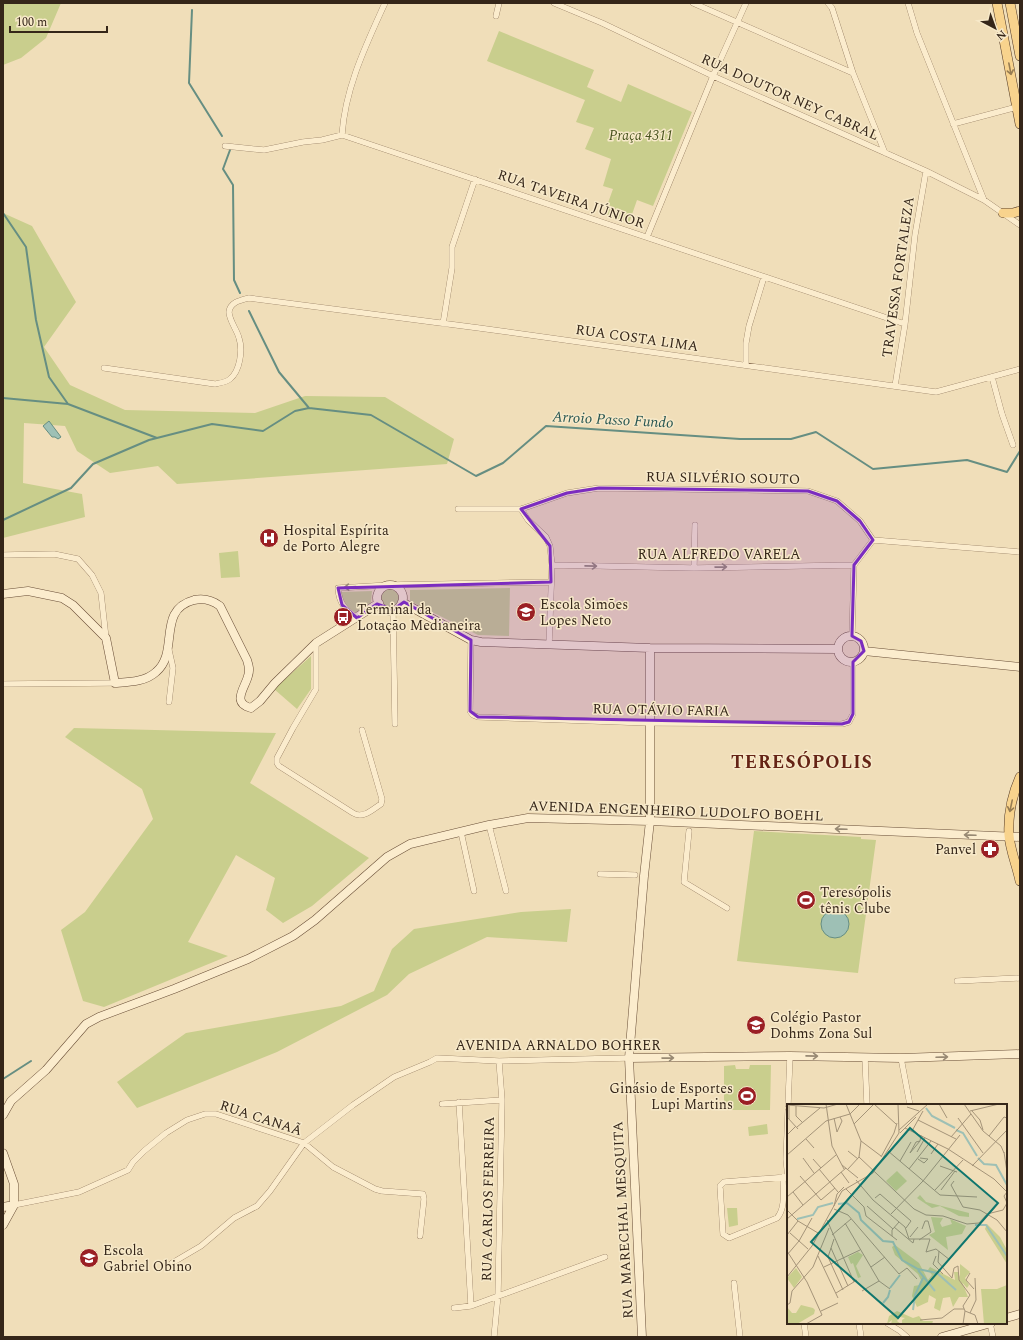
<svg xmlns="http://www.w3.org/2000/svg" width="1023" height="1340" viewBox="0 0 1023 1340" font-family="Spectral,serif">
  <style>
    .green { fill: #c9ce8d }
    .water { fill: #9ec0b5; stroke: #668e82 }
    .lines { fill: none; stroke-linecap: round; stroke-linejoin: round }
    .stream { stroke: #668e82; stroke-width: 2 }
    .street-casing { stroke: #876d53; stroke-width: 6 }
    .secondary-casing { stroke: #694e37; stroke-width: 9 }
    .primary-casing { stroke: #543b28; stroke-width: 10 }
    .street { stroke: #fbeccd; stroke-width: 5.5 }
    .secondary { stroke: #fbeccd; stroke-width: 8 }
    .primary { stroke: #f8d38d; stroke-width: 9 }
    .oneway { stroke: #967c53 }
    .oneway2 { stroke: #988973 }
    .marked { fill: #7b2cbf; fill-opacity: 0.2; stroke: #7b2cbf; stroke-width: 3; stroke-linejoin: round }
    .labels { text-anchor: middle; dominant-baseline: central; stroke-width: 3; stroke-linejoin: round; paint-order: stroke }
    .street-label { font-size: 14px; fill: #352619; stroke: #f7e9c9 }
    .park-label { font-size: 14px; font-style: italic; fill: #48531e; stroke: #f7e9c9 }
    .poi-label { font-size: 14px; fill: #352619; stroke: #f7e9c9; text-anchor: start }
    .water-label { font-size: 15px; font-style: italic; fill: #275652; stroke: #f7e9c9 }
    .district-label { font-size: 18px; font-weight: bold; letter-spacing: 1px; fill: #652416; stroke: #f7e9c9 }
    .inset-river { fill: none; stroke: #9ec0b5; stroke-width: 2 }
    .inset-road { fill: none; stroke: #a59479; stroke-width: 1 }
    .view { fill: #0f766e; fill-opacity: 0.15; stroke: #0f766e; stroke-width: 2 }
    .inset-edge { fill: none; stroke: #352619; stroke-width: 2 }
  </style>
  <rect width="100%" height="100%" fill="#f0deb9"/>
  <!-- green -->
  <path class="green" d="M3 3H61L46 38 21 58 3 65Z
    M499 31 594 70 587 87 621 102 628 84 692 112 653 206 637 200 629 223 604 214 613 189 603 186 611 159 585 149 594 128 576 122 585 100 487 61Z
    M3 213 32 226 76 302 44 347 70 385 125 410 255 413 305 396 385 397 454 439 447 464 177 484 158 466 110 473 77 451 65 426 24 423 23 483 82 494 85 517 3 538Z
    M238 551 240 577 221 578 219 553Z
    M380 598a10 10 0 1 1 20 0a10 10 0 1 1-20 0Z
    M510 588 509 636 478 635 410 601V590Z
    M372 591 371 603 357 613C347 609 342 602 341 592Z
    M311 656V689L297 709 274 689Z
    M74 728 276 733 250 783 369 858 312 906 283 923 266 910 275 878 236 855 188 942 228 956 104 1007 83 1001 61 930 85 912 153 819 142 789 65 737Z
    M754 831 861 837V839L876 840 858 973 737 961Z
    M571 909 567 942 487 937 409 974 387 995 277 1052 137 1108 117 1082 186 1033 341 1006 374 991 392 949 414 929 521 912Z
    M735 1065 736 1069H749L750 1065H771L770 1110H724V1066Z
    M767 1124 768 1134 749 1136 748 1127Z
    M727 1208H737L738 1225 729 1227Z"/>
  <!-- water -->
  <path class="water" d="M49 421 61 437 58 439 55 437H52L43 426Z
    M821 924a14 14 0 1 1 28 0a14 14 0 1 1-28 0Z"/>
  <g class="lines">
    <!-- stream -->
    <path class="stream" d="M192 10 189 83 222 136
      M230 150 223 169 233 185 234 280 240 293
      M3 213 26 247 36 320 49 377 68 404
      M249 311 279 372 309 408
      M3 398 68 404 157 438
      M3 520 71 488 93 464 149 440 212 424 263 431 295 411 309 408 371 415 476 476 503 463 546 426 740 439H791L816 432 873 469 967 460 1007 472 1020 451
      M3 1079 31 1061"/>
    <defs>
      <path id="street" d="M554 3 602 23 713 76 926 171 984 200 1020 225
        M693 3 853 73
        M828 3 832 8 853 73 885 153
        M908 3 917 33 984 200
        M496 16 499 3
        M953 124 1017 107
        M342 135C345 88 366 45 385 3
        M225 146 264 150 303 142 322 140 342 135 905 324
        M647 237 713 76 746 3
        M443 324 452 268V247L475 179
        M746 365V343L749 326 764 277
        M104 368 215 384C220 383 227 382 230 379 240 371 243 350 239 338 237 330 229 320 229 312 230 302 241 300 249 298L479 328 936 392 1020 369
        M992 377 1002 414 1013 445
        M895 386 905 324 915 235 926 171
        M458 509H521L567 493 599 488 808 491 837 501 860 521 873 540 1020 552
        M521 509 528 520 546 537 550 546 552 565 549 645
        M3 555 54 554 78 559 92 575 101 593 106 638
        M552 565 694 568 854 565
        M854 565 873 540
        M694 568 695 525
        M393 610 395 724
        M357 618C345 610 339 603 338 588L389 585 551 582
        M852 636 854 565
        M471 640 470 711 473 715 478 717 649 723 842 724 849 722 853 714V662
        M316 643V689L293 728 277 758V763L279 766 353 813C363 819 372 810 381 804L382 799 362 730
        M3 684 115 683
        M169 702 173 668 169 650
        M489 825 506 891
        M689 831 684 882 727 908
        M461 832 474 891
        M600 874 635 875
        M957 981 1020 978
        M865 1058 867 1105
        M901 1058 910 1105
        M459 1102 471 1306
        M442 1104 502 1100
        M788 1105 790 1056
        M783 1177C783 1190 786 1208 777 1218L729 1238 723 1234 720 1186 724 1182 788 1177
        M788 1179 786 1159 788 1111
        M14 1205 79 1192 128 1170 133 1162 144 1151 166 1133 187 1120 205 1114H216L304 1143 333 1167 375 1189 382 1191 423 1194 424 1199 420 1236
        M172 1263 201 1246 234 1218 257 1206 270 1191 304 1143 353 1105 394 1077 430 1062 437 1058 499 1061 629 1058
        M734 1283 740 1337
        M454 1308 471 1306 605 1257
        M804 1323 806 1337
        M859 1323 861 1337
        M887 1323 900 1331 907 1337
        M990 1323 993 1337
        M494 1337 498 1295 502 1100 499 1061"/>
      <path id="secondary" d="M377 598a13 13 0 1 1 26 0a13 13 0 1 1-26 0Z
        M3 594 28 591 62 598 73 605 106 638 115 683C129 682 145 682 156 672 180 652 156 610 194 600 204 598 212 600 220 606L247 660C249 666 250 670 248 676 245 688 231 703 251 708L260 701 275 683 316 643 379 603
        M402 602 471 640 481 642 650 648 838 649
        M838 649a13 13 0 1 1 26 0a13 13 0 1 1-26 0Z
        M864 651 1020 667
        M629 1058 790 1056 901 1058 1020 1054
        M3 1115 11 1101 46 1070 86 1024 99 1017 174 989 248 959 293 936 315 920 387 857 410 844 489 825 528 818 650 821 1020 837
        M3 1153 14 1184V1205L3 1225
        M3 1207 14 1205
        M1006 1318 1020 1314
        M642 1337 629 1058 644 876 650 821V648
        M942 1337 991 1323"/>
      <path id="primary" d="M997 3 1020 124
        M1010 3 1020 56
        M1003 213H1013L1020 211
        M1020 777C1012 795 1008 816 1009 835 1010 850 1017 866 1020 881"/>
    </defs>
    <!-- street casing -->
    <use href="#street" class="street-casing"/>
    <!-- secondary casing -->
    <use href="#secondary" class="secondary-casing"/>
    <!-- primary casing -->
    <use href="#primary" class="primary-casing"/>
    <!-- street -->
    <use href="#street" class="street"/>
    <!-- secondary -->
    <use href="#secondary" class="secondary"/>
    <!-- primary -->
    <use href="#primary" class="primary"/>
  </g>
  <!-- one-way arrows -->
  <defs><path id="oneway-shaft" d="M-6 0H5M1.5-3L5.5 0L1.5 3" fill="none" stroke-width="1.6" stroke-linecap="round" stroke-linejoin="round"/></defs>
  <g class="oneway">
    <use href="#oneway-shaft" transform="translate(1010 69) rotate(79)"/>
    <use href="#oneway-shaft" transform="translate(1011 806) rotate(102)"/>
  </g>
  <g class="oneway2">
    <use href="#oneway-shaft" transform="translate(591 566) rotate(1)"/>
    <use href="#oneway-shaft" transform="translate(721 567) rotate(-1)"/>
    <use href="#oneway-shaft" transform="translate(350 587) rotate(176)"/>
    <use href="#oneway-shaft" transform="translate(841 829) rotate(-178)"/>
    <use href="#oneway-shaft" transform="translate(970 835) rotate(-178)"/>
    <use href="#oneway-shaft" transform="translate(812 1056) rotate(1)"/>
    <use href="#oneway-shaft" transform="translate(942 1057) rotate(-2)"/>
    <use href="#oneway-shaft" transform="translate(668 1058) rotate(-1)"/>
  </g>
  <!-- marked area -->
  <path class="marked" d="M599 488 808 491 837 501 860 521 873 540 854 565 852 636 861 641 864 651 853 662V714L849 722 842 724 478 717 470 711 471 640 404 602 393 610 377 604 357 618 342 605 338 588 551 582 550 546 521 509 567 493Z"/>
  <!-- icons -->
  <defs>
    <symbol id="hospital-disc" viewBox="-11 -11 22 22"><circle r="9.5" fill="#9a1f24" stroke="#f7e9c9"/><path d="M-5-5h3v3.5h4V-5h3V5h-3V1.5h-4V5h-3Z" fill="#fff"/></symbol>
    <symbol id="school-disc" viewBox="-11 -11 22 22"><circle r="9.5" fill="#9a1f24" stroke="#f7e9c9"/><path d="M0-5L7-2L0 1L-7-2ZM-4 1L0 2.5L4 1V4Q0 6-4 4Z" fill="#fff"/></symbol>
    <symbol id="bus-disc" viewBox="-11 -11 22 22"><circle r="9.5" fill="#9a1f24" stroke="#f7e9c9"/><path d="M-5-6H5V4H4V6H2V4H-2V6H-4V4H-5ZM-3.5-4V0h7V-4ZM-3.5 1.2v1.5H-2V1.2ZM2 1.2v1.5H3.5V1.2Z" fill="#fff"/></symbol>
    <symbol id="pharmacy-disc" viewBox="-11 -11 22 22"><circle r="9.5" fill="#9a1f24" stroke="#f7e9c9"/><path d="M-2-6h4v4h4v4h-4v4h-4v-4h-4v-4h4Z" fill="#fff"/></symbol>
    <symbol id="stadium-disc" viewBox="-11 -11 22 22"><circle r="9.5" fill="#9a1f24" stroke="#f7e9c9"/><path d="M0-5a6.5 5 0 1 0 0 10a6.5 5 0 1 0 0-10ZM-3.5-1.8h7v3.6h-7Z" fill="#fff"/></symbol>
  </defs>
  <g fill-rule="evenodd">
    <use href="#hospital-disc" x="258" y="527" width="22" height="22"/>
    <use href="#school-disc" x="515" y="601" width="22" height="22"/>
    <use href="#bus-disc" x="332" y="606" width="22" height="22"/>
    <use href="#pharmacy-disc" x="979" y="838" width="22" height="22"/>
    <use href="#stadium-disc" x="795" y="889" width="22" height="22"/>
    <use href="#school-disc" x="745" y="1014" width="22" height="22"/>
    <use href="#stadium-disc" x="736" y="1085" width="22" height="22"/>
    <use href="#school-disc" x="78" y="1247" width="22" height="22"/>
  </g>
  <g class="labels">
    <!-- street labels -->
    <g class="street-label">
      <text transform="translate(790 97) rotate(24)">RUA DOUTOR NEY CABRAL</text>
      <text transform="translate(571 199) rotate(19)">RUA TAVEIRA JÚNIOR</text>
      <text transform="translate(898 277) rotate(-82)">TRAVESSA FORTALEZA</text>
      <text transform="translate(637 338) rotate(8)">RUA COSTA LIMA</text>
      <text transform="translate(723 478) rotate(1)">RUA SILVÉRIO SOUTO</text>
      <text x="719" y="554">RUA ALFREDO VARELA</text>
      <text transform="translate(661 710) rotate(1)">RUA OTÁVIO FARIA</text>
      <text transform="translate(676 811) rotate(2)">AVENIDA ENGENHEIRO LUDOLFO BOEHL</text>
      <text x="558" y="1045">AVENIDA ARNALDO BOHRER</text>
      <text transform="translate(261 1118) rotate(18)">RUA CANAÃ</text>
      <text transform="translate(488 1199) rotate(-89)">RUA CARLOS FERREIRA</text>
      <text transform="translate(623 1220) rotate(-93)">RUA MARECHAL MESQUITA</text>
    </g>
    <!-- park labels -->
    <g class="park-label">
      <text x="641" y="135">Praça 4311</text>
    </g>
    <!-- poi labels -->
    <g class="poi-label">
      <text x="283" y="530">Hospital Espírita<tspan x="283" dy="16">de Porto Alegre</tspan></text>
      <text x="540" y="604">Escola Simões<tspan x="540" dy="16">Lopes Neto</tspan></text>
      <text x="357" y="609">Terminal da<tspan x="357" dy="16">Lotação Medianeira</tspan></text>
      <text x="976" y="849" text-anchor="end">Panvel</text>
      <text x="820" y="892">Teresópolis<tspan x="820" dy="16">tênis Clube</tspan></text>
      <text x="770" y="1017">Colégio Pastor<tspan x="770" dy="16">Dohms Zona Sul</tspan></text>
      <text x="733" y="1088" text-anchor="end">Ginásio de Esportes<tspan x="733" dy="16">Lupi Martins</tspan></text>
      <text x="103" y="1250">Escola<tspan x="103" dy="16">Gabriel Obino</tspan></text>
    </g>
    <!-- water labels -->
    <g class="water-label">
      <text transform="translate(613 420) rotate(3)">Arroio Passo Fundo</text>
    </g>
    <!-- district labels -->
    <g class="district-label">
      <text x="802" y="762">TERESÓPOLIS</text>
    </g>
  </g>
  <!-- overview -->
  <g transform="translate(787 1104)">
    <rect width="220" height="220" fill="#f0deb9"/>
    <path d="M110 67 120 77 109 87 99 77ZM133 91 139 98 182 109V113L172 112 153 102 145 104 130 94ZM144 113 156 114 153 119 155 123 165 120 163 115 179 122 175 130 159 133 161 146 142 131 148 128ZM200 120 213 133 220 146V160L198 125ZM108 141 132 159 141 176 145 171 141 166 143 163 168 176 167 168H171L181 193H172L166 203 163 193 156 194 153 207 147 204 149 195 142 191 141 198 130 203 125 192 127 182 133 181 134 176 131 170 108 151 105 143ZM71 148 76 151 69 162 74 173 71 174 66 159 64 160 61 153ZM173 160 183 168 178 174 182 181 180 184 173 176ZM9 164 15 173 7 184 0 174ZM220 181V220H197L194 185H210ZM14 201 26 204 28 206 27 210 10 220H0V203L5 209H9ZM110 207 126 214 132 212 136 217H146L145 220H115V216L118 214 113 213 110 217 114 220H104L105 216 100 220 102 212Z" fill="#c9ce8d"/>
    <path class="inset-river" d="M139 4 145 12 168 24M169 26 176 29 190 52M191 54 197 60 209 61 220 81M51 100 60 99 72 109 74 116 96 137 106 138 115 156 131 165 150 169 169 186M10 115 26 111 31 103 46 99M188 121H199L220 152M131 166 148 187M103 184 113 171M96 199 101 193 103 186M126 206 128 191 136 174"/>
    <path class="inset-road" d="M39 0 45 42 57 65M59 0 74 37 72 53 61 65M87 0 109 20M152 0 160 14M177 0 196 27 214 42 217 49M0 1 37 4 51 0M9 2V12L15 18M120 3 132 7M183 7 212 0M185 7 193 16 196 26M0 13 11 25M47 14 50 28M171 14 196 49M2 15V2M131 16 169 35M67 20 87 0M10 23 33 4M118 24 161 45 207 75 220 88M112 26 141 0M125 27 136 7M50 28 55 17 53 13M113 29 129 13M0 31 9 22M202 32 217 13 220 14M164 33 184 10M19 35 27 44M74 37 94 52M133 37 129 38 123 49 133 37 134 31M61 47 71 55M101 47 153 91 190 93M130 48 138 34M217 48 220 68M144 50 151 40M0 51 39 17 63 10 73 0M72 53 127 105 139 111 156 112 180 120 192 119 200 110 216 106 220 99 217 92 220 88M94 53 107 29 110 19M16 54 27 69M26 55 34 64M131 55 137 59 141 55 133 54M113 57 124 38M55 61 71 74M153 62 170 68M185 62 220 26M32 65 51 88M122 65 144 37M54 68 62 79M13 72 34 96 48 84M69 76 86 96 118 123 122 135M167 77 164 81 176 103 193 106 210 116 220 128M59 85 77 103 79 112 110 136M148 86 176 56M154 86 168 67M6 88 16 101M0 93 49 51M88 94 93 90 124 117 119 124M47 102 50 90 57 83M80 102 106 125M47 105 61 111 112 170 120 164 130 175M0 106 11 117 31 129M104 110 136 77 173 31M0 115 59 64M40 116 67 178M58 119 92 177 103 185M107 123 126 139 127 135M3 129 21 145M0 131 11 117M45 131 64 115M105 132V126L112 118M123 133 131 123M47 135 41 153 56 186M122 135H143L139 148 149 145 163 156M132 136 144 128 141 117H138L135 125M44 144 61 182M0 147 20 178 35 211 19 220M152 147 151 158 165 174 167 164 171 162 172 176 183 191 176 202 178 207 188 211 191 220M0 151 12 137 25 114M31 152 51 194M149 152 146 160 156 170M37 163 73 146M84 163 98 153M183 169 179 176 187 185M0 173 25 142 55 87 86 69 112 29 111 0M75 187 92 177M49 189 70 176M0 201 3 199 5 187 26 163 42 124M34 207 51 199M183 209 189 196 188 174M133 216 155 214 167 205H177M176 220 178 207"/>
    <path class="view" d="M123 24 211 99 111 214 24 138Z"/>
    <rect width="220" height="220" class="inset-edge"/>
  </g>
  <!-- border -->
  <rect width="1023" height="1340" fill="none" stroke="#352619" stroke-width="8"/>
  <!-- north arrow -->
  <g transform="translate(995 28) rotate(139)" stroke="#f7e9c9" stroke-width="3" paint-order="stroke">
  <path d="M0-3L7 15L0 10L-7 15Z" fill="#352619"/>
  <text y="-6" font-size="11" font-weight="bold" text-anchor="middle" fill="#352619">N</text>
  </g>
  <!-- scale -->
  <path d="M10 26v6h97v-6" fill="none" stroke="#352619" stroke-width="2"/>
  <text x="16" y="26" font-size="12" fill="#352619" stroke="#f7e9c9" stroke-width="3" paint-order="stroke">100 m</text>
</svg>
